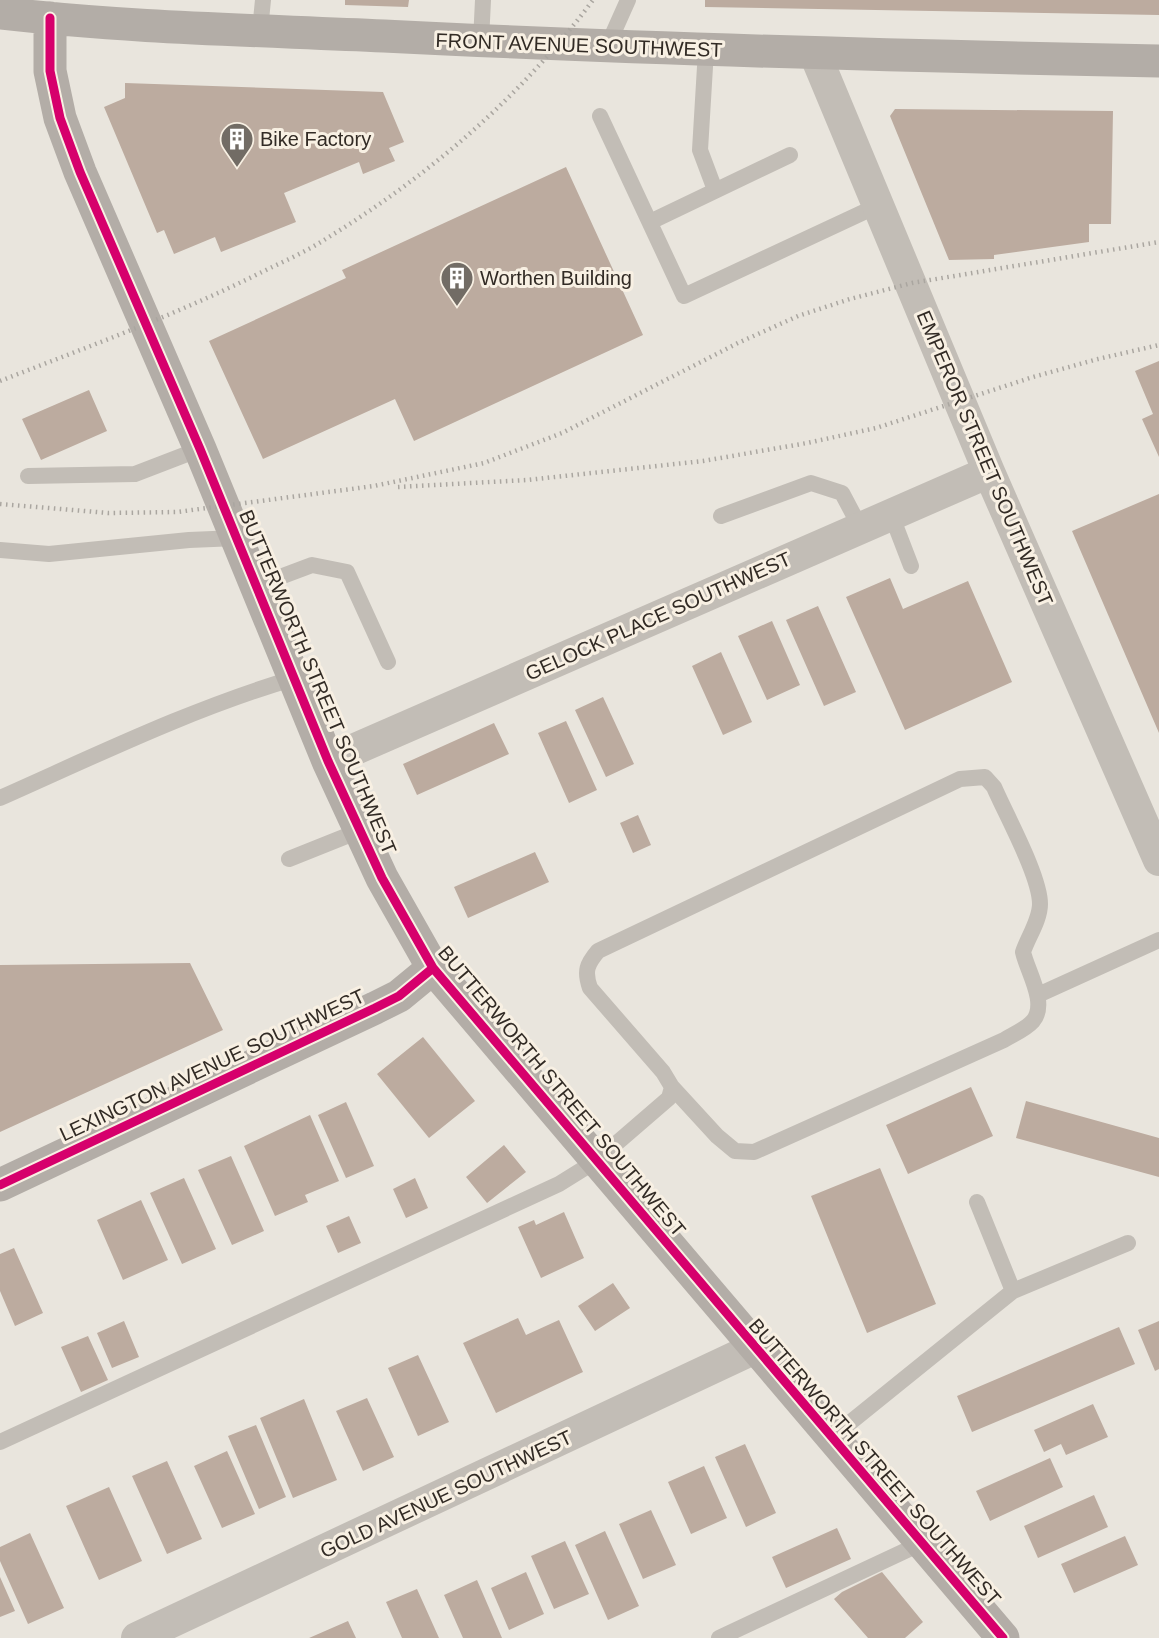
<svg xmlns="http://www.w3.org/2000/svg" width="1159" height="1638" viewBox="0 0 1159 1638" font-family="Arial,sans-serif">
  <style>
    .building { fill: #bcab9f }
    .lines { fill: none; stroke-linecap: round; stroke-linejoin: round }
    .lane { stroke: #c2bdb6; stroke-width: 16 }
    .street { stroke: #c2bdb6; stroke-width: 32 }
    .secondary { stroke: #b3ada7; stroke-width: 33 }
    .rail { stroke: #aaa6a0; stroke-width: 4.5; stroke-dasharray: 1.5 4.5; stroke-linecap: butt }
    .cycleway-casing { stroke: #f8f0e3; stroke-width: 13 }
    .cycleway { stroke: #d6006c; stroke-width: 9 }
    .labels { text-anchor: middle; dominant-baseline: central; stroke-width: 6; stroke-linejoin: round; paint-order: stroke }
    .street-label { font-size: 20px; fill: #322b25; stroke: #f8f0e3 }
    .poi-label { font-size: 20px; fill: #322b25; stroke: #f8f0e3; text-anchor: start }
  </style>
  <rect width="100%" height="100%" fill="#e9e5dd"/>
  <!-- building -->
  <path class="building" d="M345 0H409L408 7 345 5Z
    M705 0H1159V15L705 7Z
    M125 83 383 92 404 142 389 148 395 161 363 174 359 162 284 193 296 222 221 252 215 237 174 254 164 230 157 233 104 107 125 98Z
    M895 109 1113 111 1111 224H1089V242L994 255V259L949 260 890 116Z
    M566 167 643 335 414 441 395 399 263 459 209 341 346 278 342 270Z
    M1159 361V457L1142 419 1153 414 1135 371Z
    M89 390 107 431 41 460 22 419Z
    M1159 494V733L1072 531Z
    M890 578 903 609 968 581 1012 682 905 730 846 597Z
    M818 606 856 692 824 706 786 620Z
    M772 621 800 685 767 700 738 636Z
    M721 652 752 722 723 735 692 666Z
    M603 697 634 764 606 777 575 710Z
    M566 721 597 790 569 803 538 733Z
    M494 723 509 754 417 795 403 764Z
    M638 815 651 845 633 853 620 823Z
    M535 852 549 882 468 918 454 887Z
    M190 963 223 1030 0 1132V965Z
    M423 1037 475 1101 429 1138 377 1074Z
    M971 1087 993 1136 908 1174 886 1125Z
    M1026 1101 1159 1138V1177L1016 1138Z
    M346 1102 374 1166 346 1178 318 1115Z
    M310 1115 339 1181 305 1195 308 1202 275 1216 244 1146Z
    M504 1145 526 1172 487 1203 466 1177Z
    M231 1156 264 1231 232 1245 198 1170Z
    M880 1168 936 1304 867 1333 811 1196Z
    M184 1178 216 1249 182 1264 150 1193Z
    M415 1178 428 1208 406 1218 393 1189Z
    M141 1200 168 1260 123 1280 97 1220Z
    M564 1212 584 1258 541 1278 518 1227 534 1220 536 1225Z
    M349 1216 361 1243 338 1253 326 1226Z
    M14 1248 43 1313 15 1326 0 1291V1254Z
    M613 1283 630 1308 595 1331 578 1306Z
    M518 1318 526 1335 559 1320 583 1372 496 1413 463 1343Z
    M124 1321 139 1357 112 1368 97 1333Z
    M1159 1321V1369L1155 1371 1138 1330Z
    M1119 1327 1135 1364 972 1432 957 1396Z
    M88 1336 108 1380 81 1392 61 1347Z
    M418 1355 449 1422 418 1436 388 1368Z
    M367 1398 394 1457 363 1471 336 1411Z
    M304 1399 337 1480 293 1498 260 1418Z
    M1093 1404 1108 1437 1066 1455 1061 1444 1044 1452 1034 1430Z
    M256 1425 286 1497 259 1509 228 1436Z
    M745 1444 776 1513 746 1527 715 1457Z
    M227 1451 255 1514 222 1528 194 1466Z
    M1050 1458 1063 1487 990 1521 976 1491Z
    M167 1461 202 1539 167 1554 132 1476Z
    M704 1466 727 1518 691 1534 668 1482Z
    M109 1487 142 1561 99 1580 66 1506Z
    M1094 1495 1108 1527 1038 1558 1024 1526Z
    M651 1510 676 1565 643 1579 619 1524Z
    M837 1528 851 1559 786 1588 772 1557Z
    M605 1531 639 1606 608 1620 575 1545Z
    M30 1533 64 1608 28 1624 0 1561V1547Z
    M1125 1536 1138 1565 1074 1593 1061 1564Z
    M565 1541 589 1594 554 1609 531 1556Z
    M526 1572 544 1614 509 1630 491 1588Z
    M882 1572 923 1622 905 1638H868L834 1599 842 1592Z
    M0 1577 15 1611 0 1617Z
    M477 1580 502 1638H463L444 1595Z
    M417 1589 439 1638H402L386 1602Z
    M348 1621 356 1638H309Z"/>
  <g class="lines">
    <!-- lane -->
    <path class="lane" d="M260 30 263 0
      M481 41 483 0
      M607 47 628 0
      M706 50 700 150 715 190
      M600 116 684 296 879 205
      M650 222 790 155
      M28 476 135 474 200 449
      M891 514 911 566
      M721 516 811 483 842 493 860 527
      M0 550 49 554 189 540 237 538
      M256 586 312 565 347 572 388 662
      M0 798C97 755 193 708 295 678
      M289 859 359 831
      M1038 995 1159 940
      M977 1202 1013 1291
      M831 1438 1013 1291 1128 1243
      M0 1442 559 1184 596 1161 669 1098 672 1087 663 1072 590 988C584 971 587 964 598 951L960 779 985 777 994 787C1006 815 1040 876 1040 904 1040 920 1028 937 1023 952 1027 971 1048 1003 1033 1021 1026 1029 1014 1034 1004 1040L754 1152 735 1151 717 1136 672 1087
      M719 1638 922 1543"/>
    <!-- street -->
    <path class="street" d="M815 54 989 472 1159 860
      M328 761 989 472
      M137 1638 755 1348"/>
    <!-- secondary -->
    <path class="secondary" d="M0 13C127 28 256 30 384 36 642 49 900 56 1159 61
      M50 18V71L60 118 80 172 200 449 328 761 382 878 433 968 1003 1638
      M0 1185 375 1008 399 996 433 968"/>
    <!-- rail -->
    <path class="rail" d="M0 381C90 346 181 313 268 269 287 260 307 251 324 240 429 176 520 98 593 0
      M398 487 527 480 703 461 807 443 876 428 1033 377 1098 359 1159 345
      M0 504 108 513 177 512 374 486 484 463 562 433 738 343 798 316 850 299 912 283 1159 242"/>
    <defs>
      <path id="cycleway" d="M50 18V71L60 118 80 172 200 449 328 761 382 878 433 968 1003 1638
        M0 1185 375 1008 399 996 433 968"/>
    </defs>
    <!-- cycleway casing -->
    <use href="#cycleway" class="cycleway-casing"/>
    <!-- cycleway -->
    <use href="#cycleway" class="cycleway"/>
  </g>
  <!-- icons -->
  <defs>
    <symbol id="building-pin" viewBox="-11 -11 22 30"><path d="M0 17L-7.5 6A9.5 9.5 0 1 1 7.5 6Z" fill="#726c65" stroke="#f8f0e3"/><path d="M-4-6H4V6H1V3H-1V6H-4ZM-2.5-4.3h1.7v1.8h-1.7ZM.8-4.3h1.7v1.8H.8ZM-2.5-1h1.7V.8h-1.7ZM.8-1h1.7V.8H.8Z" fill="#fff"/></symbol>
  </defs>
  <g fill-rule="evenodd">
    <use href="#building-pin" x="218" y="120" width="38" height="52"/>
    <use href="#building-pin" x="438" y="259" width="38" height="52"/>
  </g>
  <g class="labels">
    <!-- street labels -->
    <g class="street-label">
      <text transform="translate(579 45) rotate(2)">FRONT AVENUE SOUTHWEST</text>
      <text transform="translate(985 458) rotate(67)">EMPEROR STREET SOUTHWEST</text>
      <text transform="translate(658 616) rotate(-24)">GELOCK PLACE SOUTHWEST</text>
      <text transform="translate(318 682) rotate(67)">BUTTERWORTH STREET SOUTHWEST</text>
      <text transform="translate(212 1065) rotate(-25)">LEXINGTON AVENUE SOUTHWEST</text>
      <text transform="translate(562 1091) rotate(50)">BUTTERWORTH STREET SOUTHWEST</text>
      <text transform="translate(875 1462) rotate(49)">BUTTERWORTH STREET SOUTHWEST</text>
      <text transform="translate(446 1494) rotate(-25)">GOLD AVENUE SOUTHWEST</text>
    </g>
    <!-- poi labels -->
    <g class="poi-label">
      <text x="260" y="139">Bike Factory</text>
      <text x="480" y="278">Worthen Building</text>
    </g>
  </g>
</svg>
